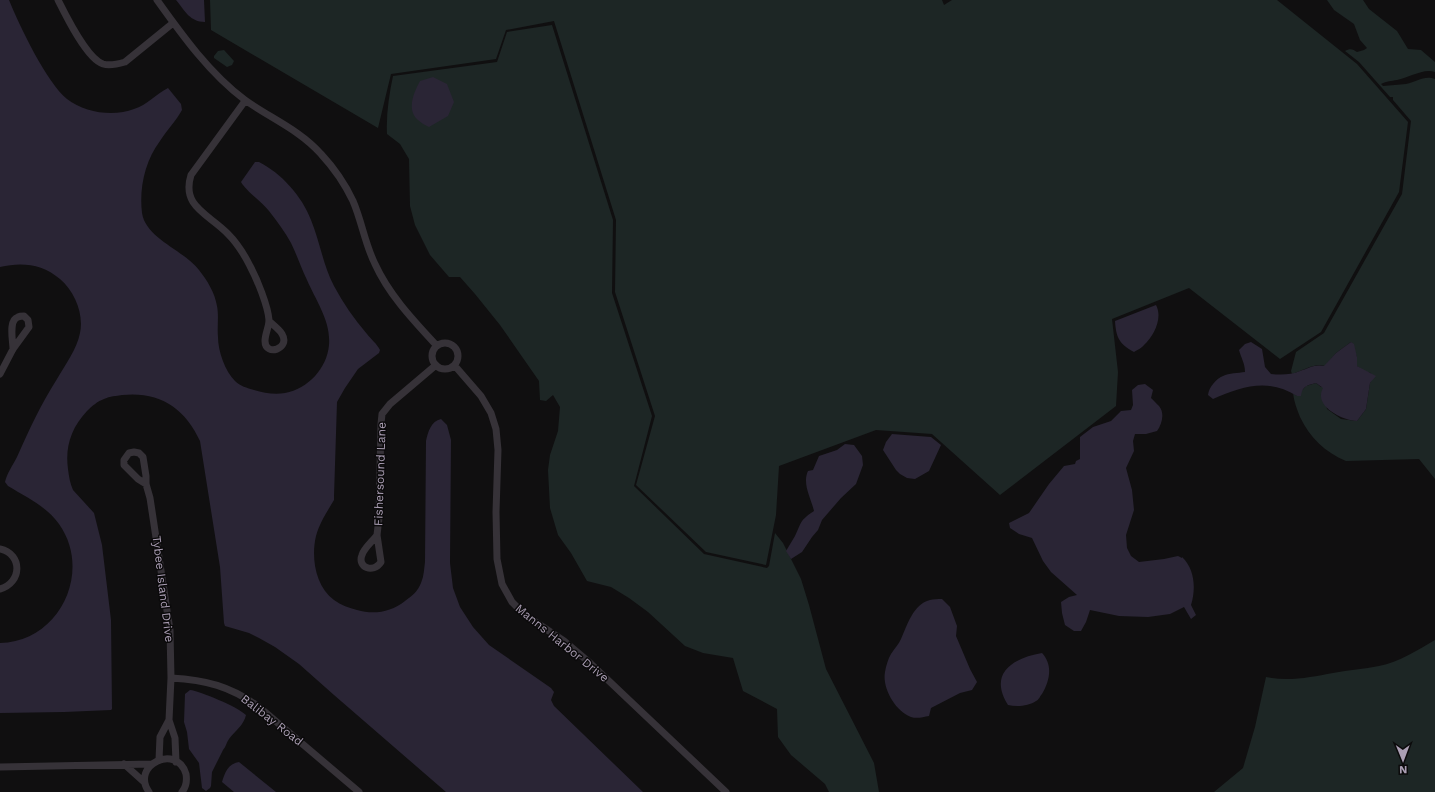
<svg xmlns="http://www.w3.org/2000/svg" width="1435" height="792" viewBox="0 0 1435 792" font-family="'Work Sans',sans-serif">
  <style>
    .green { fill: #1d2625 }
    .water { fill: #2a2535 }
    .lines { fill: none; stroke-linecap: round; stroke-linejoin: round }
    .minor { stroke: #363238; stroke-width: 7 }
    .labels { text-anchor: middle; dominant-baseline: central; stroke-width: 3; stroke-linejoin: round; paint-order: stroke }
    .street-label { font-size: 12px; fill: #aa9eb3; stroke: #0b0a0b }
  </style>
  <rect width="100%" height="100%" fill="#100f10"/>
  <!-- green -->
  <path class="green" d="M210 0H942L944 5 952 0H1277L1357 64 1408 122 1399 192 1321 332 1280 359 1189 288 1112 319 1118 372 1116 406 1000 495 932 434 876 430 779 466 776 515 766 565 706 552 636 485 655 416 615 292 616 220 554 21 506 30 496 59 391 74 378 128 211 30Z
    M1327 0H1363L1369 9 1397 31 1408 49 1421 50 1435 62V72C1423 68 1409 78 1397 80 1391 81 1387 81 1381 84L1383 86C1391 85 1399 85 1406 84 1417 82 1424 75 1435 79V479L1419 459 1346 461C1325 452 1310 438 1300 417 1297 409 1294 402 1293 393L1297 396 1306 386 1316 383 1321 387H1323L1327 409 1341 419 1357 421 1366 409 1370 383 1372 380 1371 373 1366 372 1357 366V357L1351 342 1336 353 1325 366C1313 363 1303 371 1292 374L1291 371 1296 352 1324 333 1402 194 1411 121 1393 100V97H1390L1359 62 1345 51C1350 48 1353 49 1357 52L1364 50 1367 48 1360 40 1354 24 1334 10Z
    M552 25 613 220 612 293 652 416 634 486 704 554 767 568 769 566 775 533 783 543 801 579 809 605 826 669 874 763 879 792H829L825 784 791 755 778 737 777 709 743 691 733 658 703 653 685 646 648 612 629 598 611 587 587 581 571 553 558 535 550 508 548 470 550 455 558 431 560 407 553 395 546 401 540 400 539 381 500 325 475 294 460 277H449L430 255 415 225 410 206 409 159 400 144 387 134C386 115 389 95 393 76L497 62 507 32Z
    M224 50 234 61 232 65 227 67 214 58V56L218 51Z
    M1435 640V792H1214L1243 768 1255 727 1266 677C1289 682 1311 677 1333 673 1349 670 1364 669 1379 666 1399 662 1418 650 1435 640Z"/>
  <!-- water -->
  <path class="water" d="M0 0H9C19 25 47 83 67 99 85 113 114 117 134 109 147 105 156 94 168 88L181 104 182 110C176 121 167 130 160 141 145 161 139 188 142 213 146 239 184 250 199 270 207 280 215 293 217 306 219 316 217 327 218 337 218 351 225 371 235 381 240 386 247 388 254 390 264 393 275 395 285 393 308 389 327 368 329 345 331 321 316 301 307 280 301 268 297 255 291 243 285 232 277 221 269 211 262 202 246 191 241 182L255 162H259C281 173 302 196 311 220 320 242 323 265 334 286 343 303 354 319 367 334 371 339 377 344 380 350L379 353 358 369 345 388 337 402 334 496V500C327 512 320 522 316 536 311 557 315 586 334 600 341 605 349 608 357 610 374 615 391 612 405 601 412 596 418 591 421 583 424 576 424 569 425 562L426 441C428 432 431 421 441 419L447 425 451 440 450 563 453 588 460 607 473 627 489 645 551 688 554 692 551 700 554 706 643 792H446L334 695 299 664 275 647 259 638 249 633 225 626 224 623 220 567 200 441C185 408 159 391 122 395 116 396 110 396 104 399 98 401 92 406 87 411 71 428 65 447 68 469 69 477 70 483 73 490L94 513 102 545 111 620 112 709 111 710 64 712 0 713V643C59 642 93 572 59 524 46 506 26 497 8 486L5 482C7 473 13 465 17 457 29 430 41 404 57 379 65 365 77 349 80 333 84 314 75 292 60 279 42 264 22 262 0 267Z
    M176 0H204L205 22C190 22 185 11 176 0Z
    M433 77 447 84 454 102 448 116 429 127C425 125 421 123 418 120 406 110 414 92 420 81Z
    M1156 305C1163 318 1154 336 1144 345 1142 348 1137 350 1134 352 1119 344 1116 337 1115 321Z
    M1251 342 1262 349 1265 367 1271 374C1281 375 1291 375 1300 371 1309 368 1315 364 1324 366L1336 353 1351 342 1354 344 1357 357V366L1376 376 1370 383 1366 409 1357 421C1342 420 1313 406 1323 388L1316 383C1308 385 1302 386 1301 396H1297C1269 378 1242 386 1213 399L1208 395C1209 387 1216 379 1223 376 1229 373 1238 373 1245 372 1245 363 1241 358 1239 350L1245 344Z
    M1145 384 1153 390 1151 398C1154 401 1156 403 1159 406 1165 413 1162 424 1157 431L1146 434H1135L1133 441 1134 451 1126 468 1132 490 1134 510 1126 535 1127 548 1131 556 1139 562 1164 559 1178 556 1182 558V557C1195 569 1196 589 1191 605L1196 615 1191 619 1184 607 1170 614 1148 617 1119 616 1090 610 1086 622 1081 631H1074L1065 625 1062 613 1061 602 1069 597 1077 595 1051 572 1043 561 1032 538 1019 534 1010 528 1009 523 1029 513 1049 484 1064 466 1075 464 1076 461 1080 459V437L1093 427 1111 421 1121 411 1131 410 1133 405 1132 390 1138 385Z
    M892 434 931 437 941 445 929 471 915 479 907 478 900 474 896 470 883 450 886 442Z
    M845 444 854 445 862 456 863 465 856 484 841 498 822 520 818 530 812 537 802 552 791 559 786 551C789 546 792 541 795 536 802 522 799 521 814 511 811 498 802 484 808 471L813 470 819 456 837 450Z
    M942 599 950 607 957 626 956 636 970 669 977 682 972 690 960 693 931 708 929 716C923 717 917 719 911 717 895 711 882 688 885 672 886 666 888 659 891 654 894 649 899 644 901 639 907 626 913 604 930 600 933 599 938 599 942 599Z
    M1042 653C1053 665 1050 680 1042 694 1040 696 1039 700 1036 701 1029 706 1017 707 1008 705 988 673 1013 658 1042 653Z
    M190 690C200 691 238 707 246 715 244 725 235 731 229 739 226 743 226 747 223 750L212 772 211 786 210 788 206 791 202 788 199 763 189 749 187 732 184 722 185 694Z
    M239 762 276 792H234L222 782C225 772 228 764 239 762Z"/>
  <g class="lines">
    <!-- minor -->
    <path class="minor" d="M58 0C66 16 87 59 103 64 110 66 118 64 125 62L173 23
      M157 0C182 35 210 74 245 100 270 118 300 130 321 154 334 168 345 184 353 201 362 222 365 244 375 264 389 295 414 321 437 346
      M245 101 191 175C181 207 209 214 228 234 237 243 244 254 250 266 257 279 268 306 269 320 269 327 265 334 265 341 265 357 291 349 282 334 279 329 273 325 269 321
      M432 356a13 13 0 1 1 26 0a13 13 0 1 1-26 0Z
      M455 366 481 396 491 413 496 429 498 450 496 512 497 559 502 584 512 602 525 615 564 641 590 663 726 792
      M0 374 13 349 29 327 28 320 24 316C22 316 20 316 18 317 8 320 13 341 13 349
      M146 484 138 479 124 465V460L129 453 134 452 139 453 143 457 146 476V484L150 498 170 630 171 678 169 720 175 738 176 762
      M377 535C373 541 364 548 362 555 357 567 373 574 381 562L377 535 379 518 381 424 382 414 390 404 436 365
      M0 549C23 554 22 583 0 589
      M171 678C206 680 230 686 259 707L359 792
      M159 760 160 737 169 720
      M124 764 144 782
      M0 767 152 764
      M149 792C130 765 177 743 186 774 187 780 186 787 182 792"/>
  </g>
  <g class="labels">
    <!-- street labels -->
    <g class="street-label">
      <text transform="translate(380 474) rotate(-88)">Fishersound Lane</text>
      <text transform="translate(163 589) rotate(83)">Tybee Island Drive</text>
      <text transform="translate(562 643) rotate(39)">Manns Harbor Drive</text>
      <text transform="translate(272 720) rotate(38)">Balibay Road</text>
    </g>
  </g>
  <!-- north arrow -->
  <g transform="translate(1403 760) rotate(179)" stroke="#0b0a0b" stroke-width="3" paint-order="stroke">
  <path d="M0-3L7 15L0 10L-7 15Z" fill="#aa9eb3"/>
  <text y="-6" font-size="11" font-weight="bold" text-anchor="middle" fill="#aa9eb3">N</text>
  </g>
</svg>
